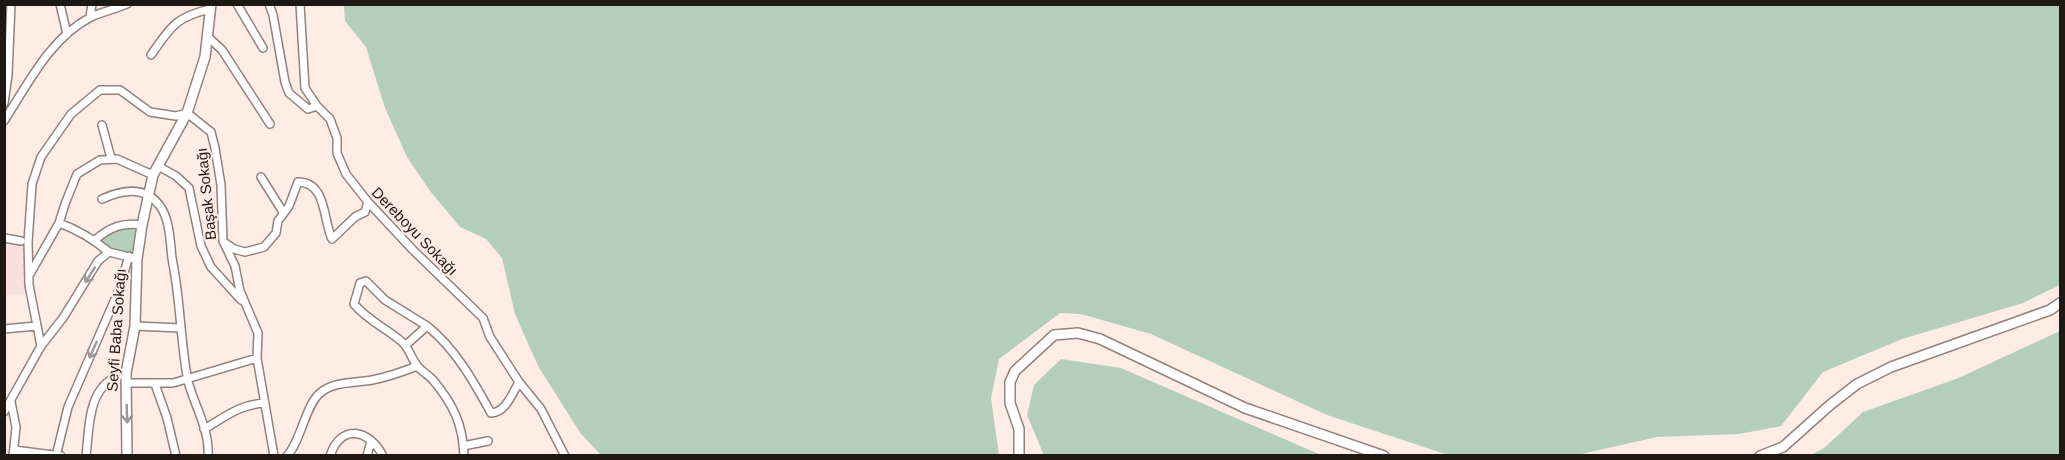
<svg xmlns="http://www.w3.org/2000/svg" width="2065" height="460" viewBox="0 0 2065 460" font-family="Arial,sans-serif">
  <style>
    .education { fill: #fadfe2 }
    .green { fill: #b3ceba }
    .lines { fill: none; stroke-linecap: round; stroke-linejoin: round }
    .street-casing { stroke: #92827b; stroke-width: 10 }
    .secondary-casing { stroke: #92827b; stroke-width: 12 }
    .street { stroke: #fff; stroke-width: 7 }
    .secondary { stroke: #fff; stroke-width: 9 }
    .oneway { stroke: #9a9796 }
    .labels { text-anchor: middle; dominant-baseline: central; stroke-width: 4.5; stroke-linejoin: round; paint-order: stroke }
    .street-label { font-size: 15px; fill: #1e1815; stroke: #feece5 }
  </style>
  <rect width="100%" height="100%" fill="#feece5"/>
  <!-- education -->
  <path class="education" d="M4 242 25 245 26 294 5 296Z"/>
  <!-- green -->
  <path class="green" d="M344 5H2060V285L2023 303 1902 339 1823 372 1781 426 1739 434 1657 437 1577 455H1448L1327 415 1151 334 1081 314 1060 313 999 359 991 398 999 455H601L581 434 538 366 515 314 502 258 486 239 460 227 430 191 407 157 385 108 366 47 345 21Z
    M127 228 136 230V241L132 253C119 252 110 250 100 240L107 234Z
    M2060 331V455H1811L1824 448 1863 412 1956 379Z
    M1061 359 1121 368 1321 455H1042L1043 453 1027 415 1034 385Z"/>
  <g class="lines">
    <defs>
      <path id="street" d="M60 4 67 34
        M237 4 263 48
        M269 4 273 15 285 82 289 93 308 109 317 106
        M300 4 305 88 317 106 330 119 337 138V153L346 174 368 202 413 250 483 318 490 337 519 382 541 409 565 456
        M90 17 92 4
        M207 36 222 50 270 124
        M151 55C170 28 175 17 210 9
        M4 103 8 75 11 4
        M4 121C28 84 50 38 91 17 102 12 115 9 127 4
        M102 125 111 158
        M158 166 176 176 189 188 201 246 211 267 241 300
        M261 177 283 212
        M102 199C122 190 145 185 160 206 170 220 170 241 172 258 174 269 176 280 177 290 181 320 182 351 188 381 194 405 210 430 208 456
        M59 223 65 204 77 174 100 160 117 159 153 175
        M4 238 21 241
        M95 240C110 227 123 222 142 225
        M225 243 234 249 245 252 264 247 276 233 278 221 289 206 298 182C327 182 323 221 332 239L355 217 365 212 368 202
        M30 274 59 223C79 230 93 239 109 252
        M135 326 180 328
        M427 326 385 300 366 281 360 283 354 304C367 320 386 328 401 341 409 347 410 356 416 364 420 371 428 374 433 380 453 404 463 424 464 456
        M4 329 36 326
        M406 345 427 326C455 348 474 382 491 413 506 412 512 394 519 382
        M41 346 29 285 28 242 32 184 41 157 71 114 100 90H120L150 112 176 116 187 113 211 132 215 148 221 185 223 241 235 266 240 291 258 333 257 358 274 456
        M126 383H173L257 358
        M155 384 167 418 176 456
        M11 402 16 427 13 456
        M4 412 41 346 63 318 98 261 109 252 137 259
        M204 429C227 416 238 405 265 403
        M463 446 488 441
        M14 450 61 456
        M56 456 68 407 119 290 129 256
        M86 456C90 423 87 383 126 373
        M287 456C301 441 305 407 319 394 333 381 355 383 372 380 388 377 402 372 417 366
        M330 456C341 423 369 429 383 456
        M367 456 371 441"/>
      <path id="secondary" d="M127 456 126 373 135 326 137 259 142 225 153 175 187 113 205 57 211 4
        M1019 456V429L1010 403V382L1015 371 1054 335 1078 333 1100 339 1245 408 1384 456
        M1760 456 1783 447 1830 405 1857 384 1891 367 2050 310 2060 303"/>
    </defs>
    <!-- street casing -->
    <use href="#street" class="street-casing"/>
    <!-- secondary casing -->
    <use href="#secondary" class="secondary-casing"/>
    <!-- street -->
    <use href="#street" class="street"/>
    <!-- secondary -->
    <use href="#secondary" class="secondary"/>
  </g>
  <!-- one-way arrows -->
  <defs><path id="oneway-shaft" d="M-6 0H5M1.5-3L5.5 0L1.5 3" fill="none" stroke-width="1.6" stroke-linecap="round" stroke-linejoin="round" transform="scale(1.5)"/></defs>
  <g class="oneway">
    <use href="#oneway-shaft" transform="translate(90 275) rotate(122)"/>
    <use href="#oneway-shaft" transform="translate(93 350) rotate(114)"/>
    <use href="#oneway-shaft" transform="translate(127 414) rotate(88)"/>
  </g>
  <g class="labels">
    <!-- street labels -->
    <g class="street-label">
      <text transform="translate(206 194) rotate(-96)">Başak Sokağı</text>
      <text transform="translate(415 231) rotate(46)">Dereboyu Sokağı</text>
      <text transform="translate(116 330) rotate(-86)">Seyfi Baba Sokağı</text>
    </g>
  </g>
  <!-- border -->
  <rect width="2065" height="460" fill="none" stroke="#1e1815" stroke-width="12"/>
</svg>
